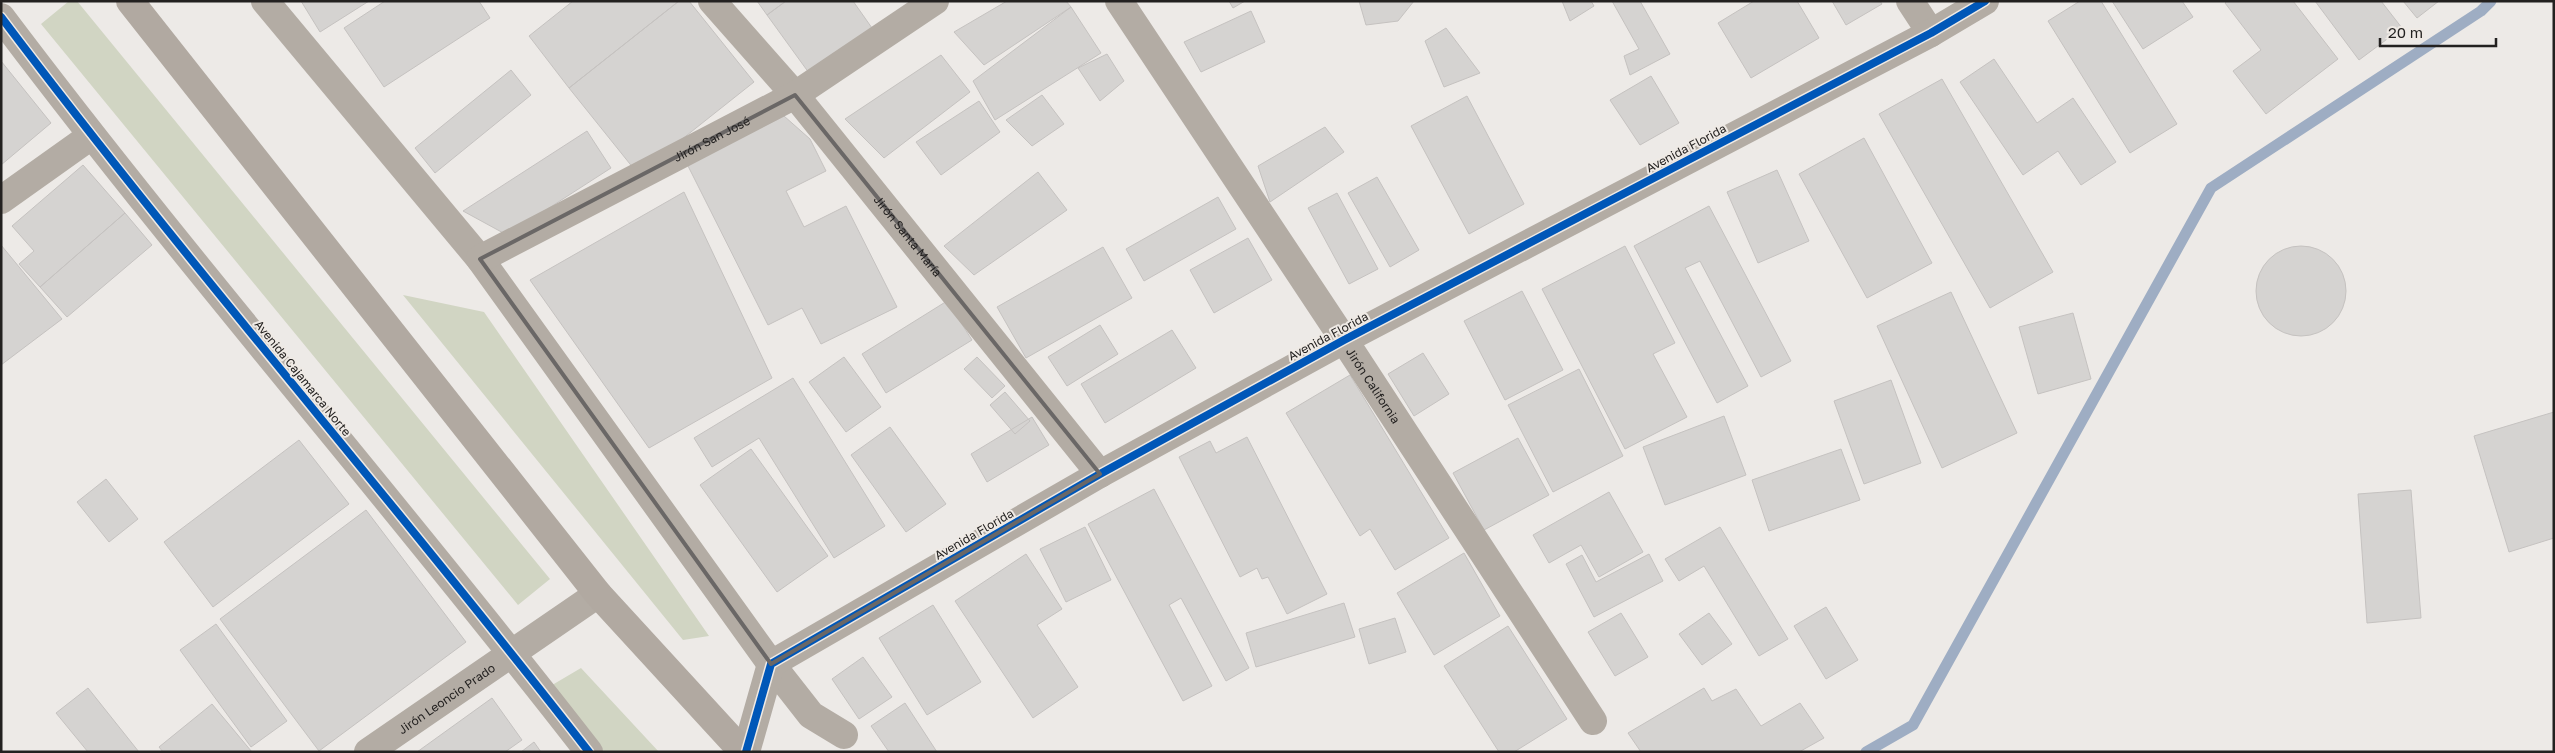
<svg xmlns="http://www.w3.org/2000/svg" width="2555" height="753" viewBox="0 0 2555 753" font-family="'Golos Text',sans-serif">
  <style>
    .green { fill: #d1d5c3 }
    .lines { fill: none; stroke-linecap: round; stroke-linejoin: round }
    .stream { stroke: #9eadc3; stroke-width: 11 }
    .building { fill: #d5d3d1; stroke: #c5c2c0 }
    .minor { stroke: #b3aca4; stroke-width: 28 }
    .highway { stroke: #b1a9a1; stroke-width: 28 }
    .cycleway-casing { stroke: #efeae5; stroke-width: 11 }
    .cycleway { stroke: #0057b8; stroke-width: 8 }
    .marked { fill: none; stroke: #6a6766; stroke-width: 4; stroke-linejoin: round }
    .labels { text-anchor: middle; dominant-baseline: central; stroke-width: 4; stroke-linejoin: round; paint-order: stroke }
    .street-label { font-size: 12px; fill: #232120; stroke: #efeae5 }
  </style>
  <rect width="100%" height="100%" fill="#edeae7"/>
  <!-- green -->
  <path class="green" d="M69 1H77L550 579 518 605 41 24Z
    M403 295 484 312 709 636 683 640Z
    M581 668 659 752H602L542 691Z"/>
  <g class="lines">
    <!-- stream -->
    <path class="stream" d="M1866 752 1913 725 2211 188 2481 11 2491 1"/>
  </g>
  <!-- building -->
  <path class="building" d="M301 1H369L320 32Z
    M385 1H479L490 18 384 87 344 28Z
    M573 1H679L569 88 529 36Z
    M679 1H689L754 82 638 174 569 88Z
    M757 1H786L767 15Z
    M786 1H853L872 28 809 73 767 15Z
    M1007 1H1066L1071 7 984 65 954 32Z
    M1229 1H1245L1233 8Z
    M1359 1H1414L1398 21 1366 25Z
    M1562 1H1591L1594 6 1570 21Z
    M1612 1H1640L1670 54 1630 75 1624 56 1639 49Z
    M1754 1H1797L1819 38 1751 78 1718 23Z
    M1832 1H1880L1882 4 1846 25Z
    M2080 1H2101L2177 124 2130 153 2048 21Z
    M2112 1H2182L2193 17 2143 49Z
    M2227 1H2293L2338 59 2266 114 2233 71 2261 50 2225 3Z
    M2315 1H2381L2402 28 2359 60Z
    M2403 1H2439L2417 18Z
    M1071 7 1101 53 995 120 973 81Z
    M1251 11 1265 42 1201 72 1184 42Z
    M1446 28 1480 73 1444 87 1425 41Z
    M1107 54 1124 81 1100 101 1078 68Z
    M941 55 970 92 884 158 845 119Z
    M1994 59 2037 123 2073 98 2116 162 2081 185 2058 151 2023 175 1960 82Z
    M1 61 51 123 1 165Z
    M511 70 531 95 435 173 415 148Z
    M1651 76 1679 123 1640 145 1610 100Z
    M1942 79 2053 272 1990 308 1879 114Z
    M1042 95 1064 124 1032 146 1006 120Z
    M1467 96 1524 204 1469 234 1411 126Z
    M979 101 1000 132 941 175 916 142Z
    M784 116 810 139 826 171 786 191 804 227 846 206 897 307 821 344 802 308 768 325 687 164Z
    M1325 127 1344 152 1270 202 1258 166Z
    M587 131 611 168 507 235 463 211Z
    M1864 138 1932 263 1867 298 1799 174Z
    M83 165 125 213 40 287 19 264 34 251 12 226Z
    M1777 170 1809 241 1758 263 1727 192Z
    M1038 172 1067 210 974 275 944 246Z
    M1377 177 1419 250 1390 267 1348 193Z
    M684 192 772 378 649 448 530 280Z
    M1337 193 1378 269 1349 284 1308 208Z
    M1218 197 1236 229 1144 281 1126 249Z
    M1709 206 1791 361 1761 377 1700 261 1685 268 1748 386 1717 403 1634 246Z
    M125 213 152 245 67 317 40 287Z
    M1248 238 1272 280 1214 313 1190 270Z
    M1 245 62 319 1 365Z
    M2256 291a45 45 0 1 1 90 0a45 45 0 1 1-90 0Z
    M1625 246 1675 343 1653 354 1687 417 1625 449 1542 289Z
    M1103 247 1132 298 1026 358 997 307Z
    M1522 291 1563 370 1505 400 1464 321Z
    M1951 292 2017 433 1942 468 1877 326Z
    M947 301 972 340 886 393 862 354Z
    M2073 313 2091 379 2038 394 2019 327Z
    M1100 325 1118 354 1067 386 1048 357Z
    M1172 330 1196 368 1105 423 1081 384Z
    M1423 353 1449 394 1414 416 1388 374Z
    M844 357 881 407 846 432 809 382Z
    M977 357 1005 386 992 398 964 369Z
    M1579 369 1623 456 1553 492 1508 405Z
    M1350 375 1449 538 1395 570 1370 529 1360 536 1286 413Z
    M793 378 885 526 834 558 759 438 712 467 694 438Z
    M1891 380 1921 463 1864 484 1834 401Z
    M1005 392 1030 421 1015 434 990 405Z
    M2554 412V538L2509 552 2474 436Z
    M1724 416 1746 475 1665 505 1643 447Z
    M1032 417 1049 445 987 482 971 454Z
    M890 427 946 504 906 532 851 455Z
    M1247 437 1327 594 1287 614 1268 577 1262 579 1257 568 1240 577 1179 457 1210 441 1216 453Z
    M1518 438 1549 495 1484 530 1453 473Z
    M299 440 349 504 213 607 164 542Z
    M751 449 828 556 777 592 700 485Z
    M1841 449 1860 500 1769 531 1752 480Z
    M106 479 138 519 109 542 77 502Z
    M1154 489 1249 668 1226 681 1181 598 1169 605 1212 686 1183 701 1088 524Z
    M2411 490 2421 618 2367 623 2358 494Z
    M1609 492 1643 552 1599 577 1581 545 1549 563 1533 535Z
    M366 510 466 642 319 751 220 619Z
    M1085 527 1111 580 1066 602 1040 549Z
    M1720 527 1788 639 1759 656 1704 566 1679 581 1665 559Z
    M1464 553 1500 616 1434 655 1397 593Z
    M1026 554 1062 609 1037 625 1078 687 1033 718 955 601Z
    M1649 554 1663 581 1594 617 1566 564 1582 555 1596 582Z
    M1344 603 1355 637 1256 667 1246 633Z
    M933 605 981 682 927 715 879 638Z
    M1826 607 1858 660 1826 679 1794 626Z
    M1621 613 1648 657 1615 676 1588 632Z
    M1709 613 1732 644 1702 665 1679 634Z
    M1395 618 1406 652 1369 664 1359 629Z
    M216 624 287 721 251 747 180 650Z
    M1508 626 1567 719 1514 752H1499L1444 666Z
    M863 657 892 697 859 719 832 679Z
    M88 688 139 752H88L56 713Z
    M1704 688 1712 701 1736 689 1761 726 1800 703 1824 738 1799 752H1641L1628 733Z
    M492 698 522 740 505 752H417Z
    M905 703 937 752H889L871 726Z
    M212 704 252 752H163L159 747Z
    M534 742 541 752H521Z"/>
  <g class="lines">
    <!-- minor -->
    <g class="minor">
      <path d="M265 1 480 259 771 664 811 715 844 735"/>
      <path id="s1" d="M712 1 795 95 1100 474"/>
      <path id="s2" d="M1119 1 1344 340 1593 721"/>
      <path d="M1910 1 1931 33"/>
      <path d="M1 17C190 268 397 504 589 752"/>
      <path d="M1 200 91 136"/>
      <path id="s3" d="M480 259 795 95 935 1"/>
      <path id="s4" d="M368 752 598 594"/>
      <path d="M746 752 771 664 1100 474 1344 340 1931 33 1985 1"/>
    </g>
    <!-- highway -->
    <path class="highway" d="M130 1 598 594 743 752"/>
    <defs>
      <path id="cycleway" d="M1 17C190 268 397 504 589 752
        M746 752 771 664 1100 474 1344 340 1931 33 1985 1"/>
    </defs>
    <!-- cycleway casing -->
    <use href="#cycleway" class="cycleway-casing"/>
    <!-- cycleway -->
    <use href="#cycleway" class="cycleway"/>
  </g>
  <!-- marked area -->
  <path class="marked" d="M795 95 1100 474 771 664 480 259Z"/>
  <g class="labels">
    <!-- street labels -->
    <g class="street-label">
      <text stroke="none"><textPath href="#s3" startOffset="261">Jirón San José</textPath></text>
      <text transform="translate(1686 148) rotate(-28)">Avenida Florida</text>
      <text stroke="none"><textPath href="#s1" startOffset="306">Jirón Santa María</textPath></text>
      <text transform="translate(1328 336) rotate(-28)">Avenida Florida</text>
      <text transform="translate(303 378) rotate(51)">Avenida Cajamarca Norte</text>
      <text stroke="none"><textPath href="#s2" startOffset="461">Jirón California</textPath></text>
      <text transform="translate(974 534) rotate(-30)">Avenida Florida</text>
      <text stroke="none"><textPath href="#s4" startOffset="95">Jirón Leoncio Prado</textPath></text>
    </g>
  </g>
  <!-- border -->
  <rect width="2555" height="753" fill="none" stroke="#232120" stroke-width="5"/>
  <!-- scale -->
  <path d="M2380 38v8h116v-8" fill="none" stroke="#232120" stroke-width="2.5"/>
  <text x="2388" y="38" font-size="15" fill="#232120" stroke="#efeae5" stroke-width="4" paint-order="stroke">20 m</text>
</svg>
